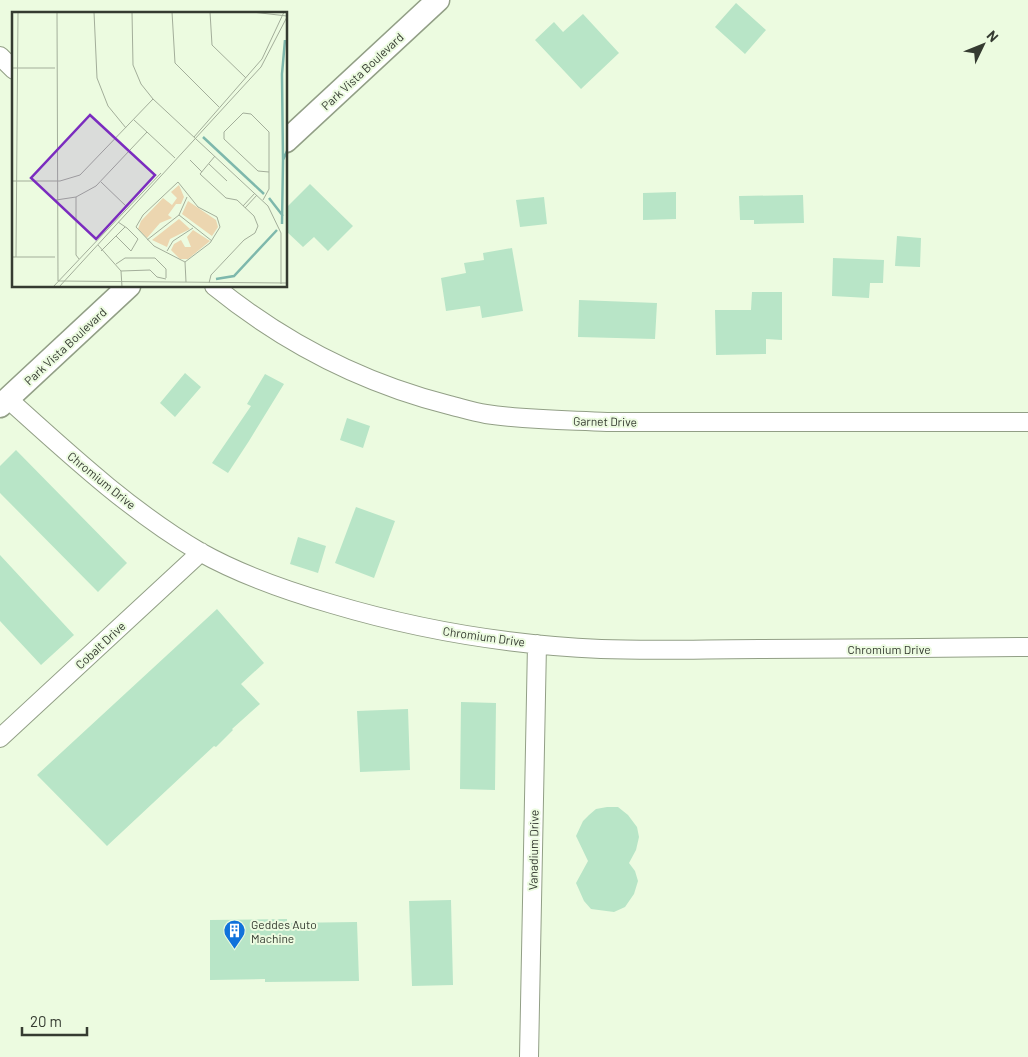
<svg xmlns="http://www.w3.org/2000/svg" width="1028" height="1057" viewBox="0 0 1028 1057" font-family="Barlow,sans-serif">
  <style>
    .building { fill: #b8e5c7 }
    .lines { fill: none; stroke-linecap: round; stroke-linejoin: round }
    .minor-casing { stroke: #929f86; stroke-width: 20 }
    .tertiary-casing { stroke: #929f86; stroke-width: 25 }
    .minor { stroke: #fff; stroke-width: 18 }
    .tertiary { stroke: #fff; stroke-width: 22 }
    .labels { text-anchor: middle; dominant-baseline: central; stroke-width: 4; stroke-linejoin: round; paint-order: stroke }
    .street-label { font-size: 12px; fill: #353b31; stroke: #ecfbe0 }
    .poi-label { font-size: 12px; fill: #353b31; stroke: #ecfbe0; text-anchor: start }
    .inset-river { fill: none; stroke: #7eb8ac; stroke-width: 2.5 }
    .inset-road { fill: none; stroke: #a3ae9a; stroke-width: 1 }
    .view { fill: #7b2cbf; fill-opacity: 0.15; stroke: #7b2cbf; stroke-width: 2.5 }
    .inset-edge { fill: none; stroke: #353b31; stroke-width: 2.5 }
  </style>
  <rect width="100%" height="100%" fill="#ecfbe0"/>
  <!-- building -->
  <path class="building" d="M736 3 766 30 745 54 715 27Z
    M583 14 619 53 581 89 535 40 554 22 563 32Z
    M310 184 353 226 328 251 314 237 303 247 286 231V208Z
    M676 192V219L643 220V193Z
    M803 195 804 223 754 224V220H740L739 196Z
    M544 197 547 224 520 227 516 200Z
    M897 236 921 238 920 267 895 266Z
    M512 248 523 311 482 318 480 306 446 311 441 278 466 273 464 263 484 260 483 253Z
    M833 258 884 260 883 283H870L869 298 832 296Z
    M752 292H782V340L766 339V354L716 355 715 310H751Z
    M579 300 657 303 655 339 578 337Z
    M185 373 201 387 175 417 160 403Z
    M265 374 284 384 249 441 228 473 212 463 251 406 247 404Z
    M347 418 370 426 363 448 340 440Z
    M16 450 127 563 98 592 0 493V466Z
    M356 507 395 521 374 578 335 563Z
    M298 537 326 546 318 573 290 564Z
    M0 555 74 635 41 665 0 621Z
    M217 609 264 663 241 684 260 704 232 729 233 730 216 747 214 746 107 846 37 775Z
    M461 702 496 703 495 790 460 789Z
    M408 709 410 770 360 772 357 711Z
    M607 807H618L628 815 637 827 639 837 636 850 629 863 635 871 638 881 634 894 625 907 614 912 591 909 584 901 576 883 588 861 576 836 583 821 589 815 596 809Z
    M451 900 453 985 412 986 409 901Z
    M287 919V923L357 922 359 981 265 982V979L210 980V920Z"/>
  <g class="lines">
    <defs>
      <path id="minor" d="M0 56 14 70
        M214 286C283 342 362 383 449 405 461 408 473 412 486 414 525 420 566 420 607 422H1028
        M8 399C68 453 130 511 200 552 241 575 287 591 332 604 419 630 511 645 601 649 654 651 707 649 760 649 849 649 939 648 1028 647
        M0 738 201 552
        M529 1057 537 644"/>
      <path id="tertiary" d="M286 141 438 0
        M0 406 129 286"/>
    </defs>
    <!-- minor casing -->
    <use href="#minor" class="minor-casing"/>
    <!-- tertiary casing -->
    <use href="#tertiary" class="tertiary-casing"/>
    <!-- minor -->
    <use href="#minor" class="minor"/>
    <!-- tertiary -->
    <use href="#tertiary" class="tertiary"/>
  </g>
  <!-- icons -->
  <defs>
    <symbol id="building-pin" viewBox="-11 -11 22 30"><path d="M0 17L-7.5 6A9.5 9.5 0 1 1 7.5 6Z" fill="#1072db" stroke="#ecfbe0"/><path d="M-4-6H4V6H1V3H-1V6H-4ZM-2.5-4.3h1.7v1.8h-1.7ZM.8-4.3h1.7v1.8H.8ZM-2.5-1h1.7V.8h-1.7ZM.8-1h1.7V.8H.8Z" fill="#fff"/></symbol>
  </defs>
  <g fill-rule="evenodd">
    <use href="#building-pin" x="222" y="918" width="25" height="34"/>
  </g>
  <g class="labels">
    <!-- street labels -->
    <g class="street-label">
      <text transform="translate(362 71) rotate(-43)">Park Vista Boulevard</text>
      <text transform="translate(65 346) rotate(-43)">Park Vista Boulevard</text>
      <text transform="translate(605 421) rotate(1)">Garnet Drive</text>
      <text transform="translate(102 480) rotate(39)">Chromium Drive</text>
      <text transform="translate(484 636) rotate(8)">Chromium Drive</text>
      <text transform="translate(100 645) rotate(-43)">Cobalt Drive</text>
      <text x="889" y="649">Chromium Drive</text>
      <text transform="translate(533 850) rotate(-89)">Vanadium Drive</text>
    </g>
    <!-- poi labels -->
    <g class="poi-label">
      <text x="251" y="924">Geddes Auto<tspan x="251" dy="14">Machine</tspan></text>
    </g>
  </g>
  <!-- overview -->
  <g transform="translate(12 12)">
    <rect width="275" height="275" fill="#ecfbe0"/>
    <path d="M167 173 172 185 169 192H164L156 203 160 206 148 211 135 226 126 217 129 209 151 186 160 193 165 186 159 180ZM176 189 204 208 206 215 200 224 170 202ZM167 207 178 217 158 227 155 235 140 228ZM181 218 198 229 176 247H168L159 238 162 232 169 228 173 235H179L175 225Z" fill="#ecd6b0"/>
    <path class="inset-river" d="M191 125 252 182M271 148 270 62 273 28M257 186 271 204M270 212 271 148 275 139M204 267 222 264 265 218"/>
    <path class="inset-road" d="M45 0 46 269M82 0 85 66 96 94 114 116M120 0 121 53 129 72 141 87 256 194 269 221V272M160 0 163 51 207 95M198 0 200 33 234 66M240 0 275 4M0 56H43M122 108 163 146M182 125 250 47 272 0M178 148 190 160M197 152 215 169M0 169H48L68 163 141 87M89 170 115 195M166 170 186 195 205 205 208 215 198 231 173 250 142 234 124 215 131 203ZM64 185V243L67 247M44 188 64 185 84 174 135 120M251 188 257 177V120L239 102 231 101 212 120V127L246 159 257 160M231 194 243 181M233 196 245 183M167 203 200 229M106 210 115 216 126 227 119 239 104 224 113 215M135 228 167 203 175 185M86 233 109 259 110 275M89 239 104 224M155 239 161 229 181 216M0 245H43M4 245 6 0M173 250 174 270M104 252 113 246H143L154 257V266M109 259 138 258 145 265 154 267M46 269 275 271M197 271 199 263 232 228 243 221 246 214 242 204 225 188 214 186 188 162 203 144M41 275 149 161M47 275 249 55 275 5"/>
    <path class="view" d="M78 103 143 163 84 227 19 166Z"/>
    <rect width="275" height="275" class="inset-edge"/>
  </g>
  <!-- north arrow -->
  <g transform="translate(983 45) rotate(47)" stroke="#ecfbe0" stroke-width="4" paint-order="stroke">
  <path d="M0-4L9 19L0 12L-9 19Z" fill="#353b31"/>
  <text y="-8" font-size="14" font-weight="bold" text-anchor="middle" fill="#353b31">N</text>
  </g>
  <!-- scale -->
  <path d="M22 1027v8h65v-8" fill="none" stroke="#353b31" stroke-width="2.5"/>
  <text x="30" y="1027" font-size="15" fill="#353b31" stroke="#ecfbe0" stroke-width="4" paint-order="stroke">20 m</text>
</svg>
